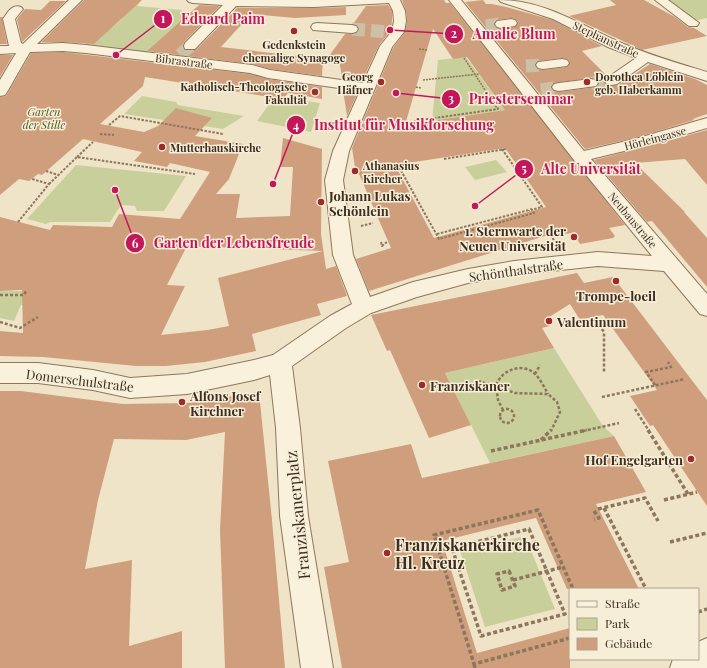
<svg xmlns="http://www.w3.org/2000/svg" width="707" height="668" viewBox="0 0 707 668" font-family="'Playfair Display',serif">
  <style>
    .green { fill: #c9cf9b }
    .building { fill: #cf9f7d; fill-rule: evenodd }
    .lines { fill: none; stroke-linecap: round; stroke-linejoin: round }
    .minor-tunnel { stroke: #ccc0a6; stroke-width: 13; stroke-dasharray: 13 6; stroke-linecap: butt }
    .minor-casing { stroke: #8d765c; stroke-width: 2 }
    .path-far3 { stroke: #8d765c; stroke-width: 1.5; stroke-dasharray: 2 1; stroke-linecap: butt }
    .path-far2 { stroke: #8d765c; stroke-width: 2; stroke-dasharray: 2.5 1.5; stroke-linecap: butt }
    .path-far1 { stroke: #8d765c; stroke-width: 2.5; stroke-dasharray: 3 2; stroke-linecap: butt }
    .path { stroke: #8d765c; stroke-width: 3.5; stroke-dasharray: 4 2.5; stroke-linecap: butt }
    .minor { fill: #faf1dc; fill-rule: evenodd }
    .poi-dot { fill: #9e2a2b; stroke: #f7eed8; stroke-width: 1.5 }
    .labels { text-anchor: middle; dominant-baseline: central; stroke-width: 3; stroke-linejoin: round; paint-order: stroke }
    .far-street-label { font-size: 11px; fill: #3d2e20; stroke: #f7eed8 }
    .far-poi-label { font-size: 11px; font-weight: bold; fill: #3d2e20; stroke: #f7eed8; text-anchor: start }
    .far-park-label { font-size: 11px; font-style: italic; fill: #4d5a26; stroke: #f7eed8 }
    .poi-label { font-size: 13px; font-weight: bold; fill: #3d2e20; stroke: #f7eed8; text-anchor: start }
    .street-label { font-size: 13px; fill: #3d2e20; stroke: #f7eed8 }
    .near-street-label { font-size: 16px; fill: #3d2e20; stroke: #f7eed8 }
    .near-poi-label { font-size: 16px; font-weight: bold; fill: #3d2e20; stroke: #f7eed8; text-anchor: start }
    .leader { fill: none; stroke: #c2185b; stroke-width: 1.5 }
    .callout-dot { fill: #c2185b; stroke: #f7eed8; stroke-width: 1.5 }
    .mark-label { font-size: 12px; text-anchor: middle; font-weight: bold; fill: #fff }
    .callout-label { font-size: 14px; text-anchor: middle; font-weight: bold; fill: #c2185b; stroke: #f7eed8; stroke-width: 3; stroke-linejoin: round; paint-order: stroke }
  </style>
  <rect width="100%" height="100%" fill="#f0e4c8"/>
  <!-- green -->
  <path class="green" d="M660 0H707V18L690 22Z
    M125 2 139 3 137 6 182 10 180 13 190 14 187 17 214 18 206 26 190 24 182 31 171 30 145 54 82 47 101 30H109L122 19Z
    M466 57 505 110 432 121 438 60Z
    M142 96 176 102 178 105 244 116 223 129 124 114Z
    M293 99 320 103 311 132 257 121 270 103 288 105Z
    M496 160 507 172 475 180 465 167Z
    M76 165 186 176 164 211H137L135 206 121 205 110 222H50L46 224 27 219Z
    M0 291H26L39 301 21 305 14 321 0 318Z
    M554 348 603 426 614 436 490 463 445 373Z
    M525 536 555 609 485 627 460 551Z"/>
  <!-- building -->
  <path class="building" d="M84 0H142L94 44 63 42H41Z
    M402 0H444L446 3H450L625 225 609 228 615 236 613 238 580 244 573 233 564 234 561 231 369 291 356 259 391 248 359 174H356L352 148 393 48 405 32 407 21 406 11ZM433 29 453 59 467 57 505 110 405 125ZM505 148 546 207 434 238 395 165Z
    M483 0 486 4H492L506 7 553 20 602 46 582 51 607 76 604 80 607 85H618L650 64 695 79 707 85V114L693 119 694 120 635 138 585 149 465 2ZM511 18 515 19 518 22 515 27 501 29 497 28 494 25 497 20ZM562 58 567 59 570 62 567 67 543 70 538 69 535 66 538 61ZM591 78 596 79 599 82 596 87 559 92 554 91 551 88 554 83Z
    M610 0H644L675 17 688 27 694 28 707 36 642 50 569 16 616 5Z
    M50 1H66L22 42 17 19 25 9 41 10Z
    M199 5 220 6 184 42 183 46 185 50H196L237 8H314L346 7V15L295 18 251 14 221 47 323 59 322 76 270 69 252 64 147 51Z
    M388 5 392 11V21L391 30 379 45 362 81 342 78 339 59 326 60 345 34 357 33 359 28 356 25 353 24 366 6Z
    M0 17H3L2 19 7 44H0Z
    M63 52 250 74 268 79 322 87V99L288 93 283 99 145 77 143 86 100 124 144 132 158 126 176 108 212 118 195 136 243 144 229 179 216 194H240L236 218 290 216 293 167H280L283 138 322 149 321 234 326 269 336 266 347 296 317 304 321 315 252 334 256 351 205 362 166 366H136L43 357 0 356V331L23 333 22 290 0 291V217L50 230 53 225 112 227 119 214 180 219 210 172 170 163 167 167 134 161 142 152 83 139 42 175 38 174 29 181 19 179 0 195V97L6 96 31 53ZM209 238 211 247 323 251 218 278 229 326 207 330 161 335 185 286 167 285 187 246 205 247Z
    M0 55H13L0 77Z
    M343 90 358 92 347 116Z
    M707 130V185L685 159 635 163 685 212H684L707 238V287L652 221 647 222 594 160 645 147Z
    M577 273 584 283 613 277 707 400V506L653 425 650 426 630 396 657 390 603 315 580 320 570 304 546 319 550 326 542 328 554 348 445 373 471 425 429 438 390 350 387 351 371 315Z
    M0 391H21L123 404 187 403 259 392 272 520 285 668H225L220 530 225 432 186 440 114 439 98 500 85 569 132 560 129 646 182 631V668H0Z
    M614 436 646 492 596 504 639 589H567L536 518 442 541 477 653 570 628V668H342L324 567 349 562 328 461 411 444 422 478Z"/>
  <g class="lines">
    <!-- minor-tunnel -->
    <path class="minor-tunnel" d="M486 26 501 24
      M352 29 388 32
      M180 55 190 46
      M526 66 543 65
      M591 83 612 81
      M541 90 559 87"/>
    <defs>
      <path id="minor" d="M69 0H82L37 44 63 43 86 45 252 65 270 70 363 83 380 46 392 31 394 21 393 11 389 3 314 7 236 6 195 49H185L184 46 185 43 223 5 193 3 189 2 187 0H400L405 11 406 21 404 32 392 47 349 151 343 180 353 255 370 297 413 282 468 269 514 261 598 252 652 256 574 160 449 0H461L584 151 635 139 707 118V128L645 146 591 159 707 294V316L700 314 664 271 598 266 514 275 468 283 417 297 371 313 346 328 292 366 300 428 308 516 333 668H301L280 516 276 428 270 375 254 380 187 394 130 398 93 390 38 383H0V363H38L93 370 130 378 187 374 254 360 273 355 330 316 352 304 333 255 325 180 333 151 360 91 268 78 250 73 86 53 63 51 30 52 7 92 5 95 0 96V80L16 53 0 54V46H9L3 19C8 12 12 4 21 7L23 9 15 19 21 43 23 44Z
        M499 0C543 0 579 24 617 41 646 54 677 63 707 72V81L648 62 617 84 612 85 607 84 605 81 607 78 636 58 608 47 553 19 501 2Z
        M655 0H668L699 23 697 26H689Z
        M511 19 515 20 517 23 515 26 501 28 497 27 495 24 497 21Z
        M317 23 352 25 356 26 358 29 356 32 352 33 313 30 311 27 313 24Z
        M562 59 567 60 569 63 567 66 543 69 538 68 536 65 538 62Z
        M591 79 596 80 598 83 596 86 559 91 554 90 552 87 554 84 559 83Z
        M707 638V668H670L673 659H698V642Z"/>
    </defs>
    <!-- minor casing -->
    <use href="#minor" class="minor-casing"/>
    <!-- path-far3 -->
    <path class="path-far3" d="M419 49 428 50
      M464 58 497 108
      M423 80 479 74
      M416 87 421 88"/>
    <!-- path-far2 -->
    <path class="path-far2" d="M414 121 498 109 497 107
      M109 125 120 116 223 134
      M100 134 114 135
      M502 149 542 207 531 210
      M77 157 93 142
      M444 159 506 149
      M399 167 439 239 534 213 531 209 529 211
      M46 171 58 175
      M49 184 77 157 195 174
      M18 222 49 184 32 179
      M361 226 373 223
      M437 234 529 210
      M550 235 557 244
      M381 242 382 246 388 241"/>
    <!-- path-far1 -->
    <path class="path-far1" d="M0 295H24L26 291
      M593 317 604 332V372
      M0 322 20 328 38 317
      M535 374 540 365
      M478 381 496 386C500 371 521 362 534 373 540 378 544 387 548 394
      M655 385 646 372 671 367 668 362
      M602 397 685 379
      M500 416a7 7 0 1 1 14 0a7 7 0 1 1-14 0Z
      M635 409 649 431
      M503 410 498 400 496 386 515 393 548 394 557 402 560 412 551 431
      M583 431 619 423"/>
    <!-- path -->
    <path class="path" d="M648 430 688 494
      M541 440 551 430
      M491 451 587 430
      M664 500 697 492
      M604 508 646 589
      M598 509 645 498 658 521
      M594 511 599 518 594 519
      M529 529 565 614 481 636 452 548Z
      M670 542 707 533
      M509 571 515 586 502 590 497 574Z
      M513 580 563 567
      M698 612 707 609
      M570 638 474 664 434 535 538 510 573 589
      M474 664 475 668"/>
    <!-- minor -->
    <use href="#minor" class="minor"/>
  </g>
  <!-- markers -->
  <g class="poi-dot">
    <circle cx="294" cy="31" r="4"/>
    <circle cx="381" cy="82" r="4"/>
    <circle cx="587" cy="82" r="4"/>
    <circle cx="315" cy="92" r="4"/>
    <circle cx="162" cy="147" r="4"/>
    <circle cx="355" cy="171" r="4"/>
    <circle cx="321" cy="202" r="4"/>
    <circle cx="574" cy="237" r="4"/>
    <circle cx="616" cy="281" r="4"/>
    <circle cx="549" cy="321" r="4"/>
    <circle cx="422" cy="385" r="4"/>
    <circle cx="182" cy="402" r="4"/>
    <circle cx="691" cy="459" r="4"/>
    <circle cx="387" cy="553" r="4"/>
  </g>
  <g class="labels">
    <!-- far-street labels -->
    <g class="far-street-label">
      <text transform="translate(606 39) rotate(25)">Stephanstraße</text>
      <text transform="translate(184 61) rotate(7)">Bibrastraße</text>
      <text transform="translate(655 138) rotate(-15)">Hörleingasse</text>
      <text transform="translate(633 220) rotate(50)">Neubaustraße</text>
    </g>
    <!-- far-poi labels -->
    <g class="far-poi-label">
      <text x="294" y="44" text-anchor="middle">Gedenkstein<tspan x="294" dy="13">ehemalige Synagoge</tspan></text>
      <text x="373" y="76" text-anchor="end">Georg<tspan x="373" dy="13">Häfner</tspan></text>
      <text x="595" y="76">Dorothea Löblein<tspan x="595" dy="13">geb. Haberkamm</tspan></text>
      <text x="307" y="86" text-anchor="end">Katholisch-Theologische<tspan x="307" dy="13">Fakultät</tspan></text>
      <text x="170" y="147">Mutterhauskirche</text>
      <text x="363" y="165">Athanasius<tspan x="363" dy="13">Kircher</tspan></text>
    </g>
    <!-- far-park labels -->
    <g class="far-park-label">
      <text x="44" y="111">Garten<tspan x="44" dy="13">der Stille</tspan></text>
    </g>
    <!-- poi labels -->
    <g class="poi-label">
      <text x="329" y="195">Johann Lukas<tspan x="329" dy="15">Schönlein</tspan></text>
      <text x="566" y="230" text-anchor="end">1. Sternwarte der<tspan x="566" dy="15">Neuen Universität</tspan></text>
      <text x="616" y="295" text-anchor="middle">Trompe-loeil</text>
      <text x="557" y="321">Valentinum</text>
      <text x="430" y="385">Franziskaner</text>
      <text x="190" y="395">Alfons Josef<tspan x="190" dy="15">Kirchner</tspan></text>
      <text x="683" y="459" text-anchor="end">Hof Engelgarten</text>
    </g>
    <!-- street labels -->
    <g class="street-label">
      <text transform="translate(516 270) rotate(-8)">Schönthalstraße</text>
      <text transform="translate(80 380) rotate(7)">Domerschulstraße</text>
    </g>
    <!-- near-street labels -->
    <g class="near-street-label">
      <text transform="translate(297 515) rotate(-96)">Franziskanerplatz</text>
    </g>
    <!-- near-poi labels -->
    <g class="near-poi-label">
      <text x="395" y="544">Franziskanerkirche<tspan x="395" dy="18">Hl. Kreuz</tspan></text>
    </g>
  </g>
  <!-- callouts -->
  <path class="leader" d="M116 55L163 19M390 30L454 34M396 93L451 99M273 184L296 125M475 206L524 169M115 190L135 243"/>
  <g class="callout-dot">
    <circle cx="116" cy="55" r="4"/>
    <circle cx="390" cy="30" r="4"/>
    <circle cx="396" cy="93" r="4"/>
    <circle cx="273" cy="184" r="4"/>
    <circle cx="475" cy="206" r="4"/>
    <circle cx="115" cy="190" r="4"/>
    <circle cx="163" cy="19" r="10"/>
    <circle cx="454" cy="34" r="10"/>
    <circle cx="451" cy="99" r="10"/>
    <circle cx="296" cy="125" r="10"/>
    <circle cx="524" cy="169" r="10"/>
    <circle cx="135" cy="243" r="10"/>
  </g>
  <g class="mark-label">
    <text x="163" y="23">1</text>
    <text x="454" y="38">2</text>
    <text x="451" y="103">3</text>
    <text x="296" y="130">4</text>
    <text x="524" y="173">5</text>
    <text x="135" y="248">6</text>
  </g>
  <g class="callout-label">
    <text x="223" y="24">Eduard Paim</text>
    <text x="514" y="39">Amalie Blum</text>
    <text x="521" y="104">Priesterseminar</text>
    <text x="404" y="130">Institut für Musikforschung</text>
    <text x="591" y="174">Alte Universität</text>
    <text x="234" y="248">Garten der Lebensfreude</text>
  </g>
  <!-- legend -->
  <rect x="569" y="588" width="130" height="72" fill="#f7eed8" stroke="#ada18e"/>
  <rect x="577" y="601" width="20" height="6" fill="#faf1dc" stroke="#ada18e"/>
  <text x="605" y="608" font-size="12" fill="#3d2e20">Straße</text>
  <rect x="577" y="618" width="20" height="12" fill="#c9cf9b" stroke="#ada18e"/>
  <text x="605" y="628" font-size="12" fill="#3d2e20">Park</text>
  <rect x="577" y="638" width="20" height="12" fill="#cf9f7d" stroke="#ada18e"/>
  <text x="605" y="648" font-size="12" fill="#3d2e20">Gebäude</text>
</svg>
